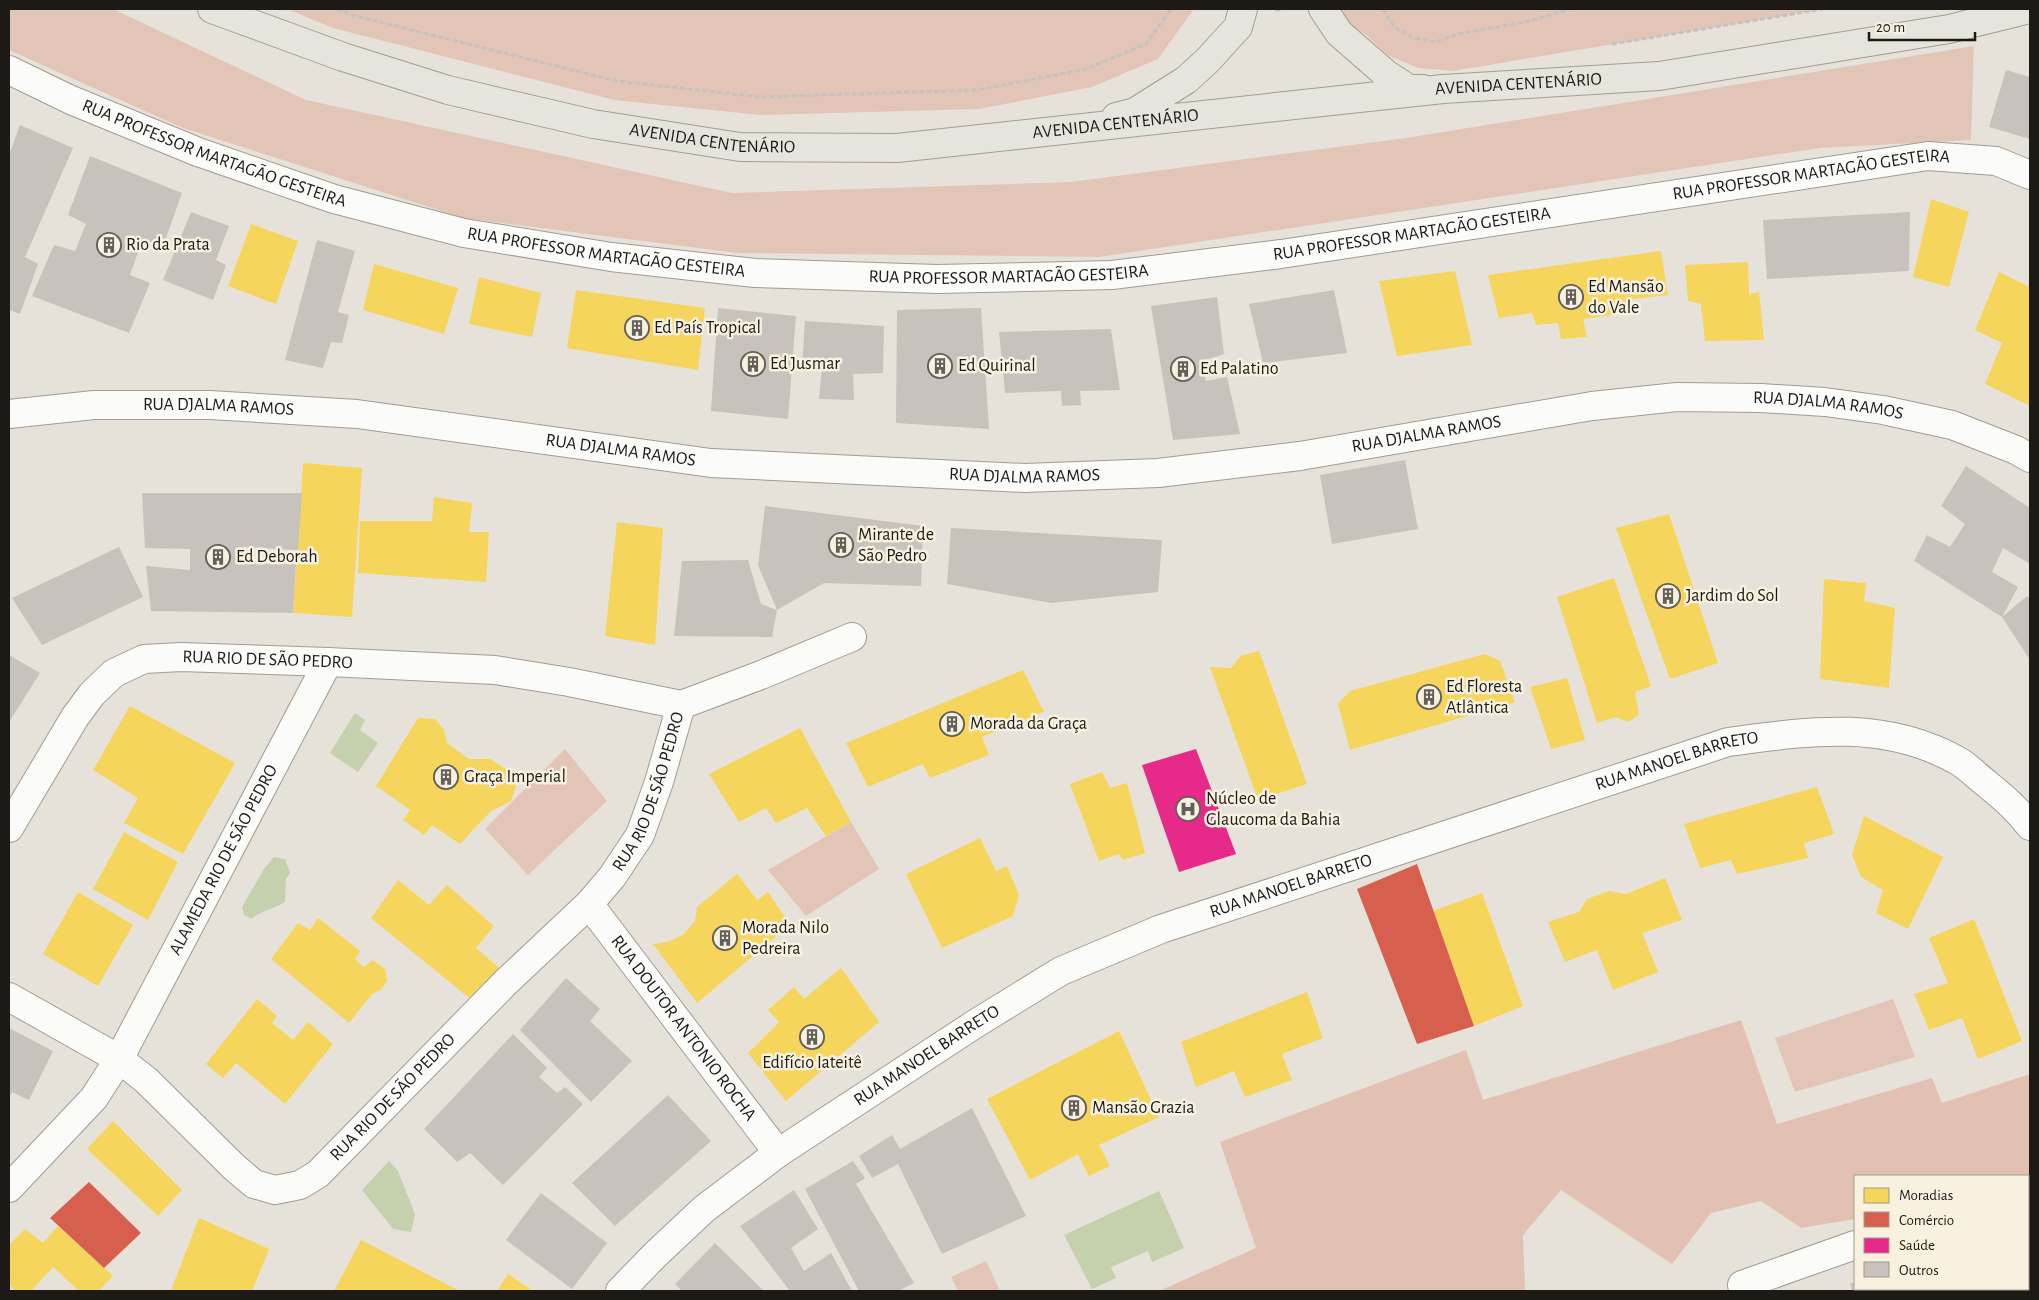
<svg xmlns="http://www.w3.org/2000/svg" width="2039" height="1300" viewBox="0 0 2039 1300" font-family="'Alegreya Sans',sans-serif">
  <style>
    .green { fill: #e3c5b8 }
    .forest { fill: #e2c1b2 }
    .water { fill: #c4d1ac }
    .homes { fill: #f6d55c }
    .shops { fill: #d6604d }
    .health { fill: #e7298a }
    .building { fill: #c7c2bb }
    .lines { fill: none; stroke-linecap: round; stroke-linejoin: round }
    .minor-casing { stroke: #a09c95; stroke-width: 30 }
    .major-casing { stroke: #a19e90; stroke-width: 30 }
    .path { stroke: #c4c3bf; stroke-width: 3; stroke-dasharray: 5 2.5; stroke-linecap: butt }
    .minor { stroke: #fbfbf9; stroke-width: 28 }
    .major { stroke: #e5e4dd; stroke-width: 28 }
    .labels { text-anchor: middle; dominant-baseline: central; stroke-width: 5; stroke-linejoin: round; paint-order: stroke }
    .street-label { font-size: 18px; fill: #1d1a15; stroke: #f9f1e0 }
    .poi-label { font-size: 18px; fill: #1d1a15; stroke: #f9f1e0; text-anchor: start }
  </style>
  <rect width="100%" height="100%" fill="#e6e2d9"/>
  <!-- green -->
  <path class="green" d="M9 9H113L306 100 732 193 1071 182 1406 138 1974 46 1971 140 1820 148 1099 257 737 253 463 218 183 128 9 50Z
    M287 9H1194L1158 59 1092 87 979 109 760 115 614 100 333 28Z
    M1339 9H1823L1453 71 1418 68 1387 55 1366 35 1341 18Z
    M565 749 607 801 528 875 485 829Z
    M851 822 879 869 806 916 768 870Z
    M1893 999 1915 1057 1795 1092 1775 1038Z
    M986 1261 1000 1291H958L951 1277Z
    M1944 1289H1998L1997 1291H1944Z"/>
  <!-- forest -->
  <path class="forest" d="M1741 1020 1777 1124 1932 1078 1942 1103 2030 1074V1194H2028V1176H1855V1219L1801 1228 1761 1201 1711 1213 1672 1264 1561 1190 1523 1235 1525 1291H1159L1256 1248 1220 1142 1466 1050 1483 1100Z"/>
  <!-- water -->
  <path class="water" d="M355 713 365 720 360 730 378 743 358 772 330 753Z
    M274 857 285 859 290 873 286 879 285 902C272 910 264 909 251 919L244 915 242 907 264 869Z
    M389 1161 398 1171 415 1214 411 1232 393 1229 362 1190Z
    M1159 1191 1184 1248 1152 1262 1148 1251 1111 1267 1116 1278 1092 1289 1064 1235Z"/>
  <!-- homes -->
  <path class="homes" d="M1931 199 1969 212 1949 287 1913 277Z
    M251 224 298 241 276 304 228 286Z
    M1661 251 1668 295 1626 300 1627 313 1583 319 1587 337 1561 339 1558 323 1536 325 1532 313 1499 318 1488 275Z
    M1748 262 1749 294 1759 292 1764 340 1705 341 1701 304 1688 301 1685 265Z
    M374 264 458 288 444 334 363 310Z
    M1455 271 1472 345 1397 356 1379 281Z
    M1999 272 2030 287V406L1985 384 2002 343 1975 330Z
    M479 277 541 293 532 337 469 324Z
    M576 290 705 308 698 370 567 348Z
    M303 463 362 468 352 617 293 613Z
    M434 497 472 503 469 532H489L486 582 358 573 360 521H432Z
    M1669 514 1718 663 1670 679 1616 528Z
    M617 522 663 528 655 645 605 636Z
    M1614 578 1651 686 1635 692 1639 715 1628 722 1616 717 1597 723 1557 597Z
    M1824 579 1866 583 1864 601 1895 608 1889 688 1820 679Z
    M1259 651 1307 784 1258 800 1210 667 1231 668 1240 656Z
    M1485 654 1500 661 1515 702 1350 750 1338 704 1350 691Z
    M1023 670 1044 712 982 737 989 755 930 778 923 764 868 787 846 743Z
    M1567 678 1585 740 1551 749 1530 687Z
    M130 706 235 763 183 854 124 823 138 798 93 770Z
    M418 718 435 719 444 730 447 743 469 759H490L506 769 516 786 511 801 491 811 460 844 432 825 424 835 403 820 410 810 376 786Z
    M800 728 851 822 826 836 807 808 776 823 766 808 739 822 709 774Z
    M1102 772 1110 788 1127 783 1145 853 1123 860 1119 854 1099 861 1070 784Z
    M1817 787 1834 834 1804 843 1808 858 1737 874 1731 860 1700 868 1684 824Z
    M1864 816 1943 857 1908 929 1876 913 1883 890 1861 877 1852 855Z
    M124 832 178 862 148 920 93 889Z
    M980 838 996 871 1007 866 1019 895 1013 916 942 948 906 874Z
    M737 874 757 900 768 892 790 925 697 1003 653 944 668 942 684 934 695 921 697 907Z
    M1665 878 1682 920 1642 933 1658 972 1613 990 1597 950 1565 962 1548 922 1579 912 1587 899 1609 891 1626 894Z
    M398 880 429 905 447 885 494 926 476 948 499 968 469 998 371 918Z
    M78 892 133 925 98 986 43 954Z
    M1482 893 1523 1006 1474 1026 1433 911Z
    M318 918 360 951 355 959 364 967 373 960 385 969 387 981 381 990 372 994 349 1023 271 959 298 923 310 930Z
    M1974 919 2022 1041 1978 1059 1962 1018 1929 1030 1914 994 1948 983 1929 938Z
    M841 968 879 1022 786 1101 748 1053 779 1022 768 1010 794 987 804 999Z
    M1307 992 1323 1038 1282 1054 1292 1080 1245 1097 1234 1071 1196 1087 1181 1042Z
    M257 999 277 1016 272 1023 293 1040 308 1022 333 1044 285 1104 236 1063 223 1078 206 1064Z
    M1119 1031 1159 1117 1099 1145 1110 1166 1089 1176 1078 1154 1030 1180 987 1099Z
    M113 1121 182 1190 158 1216 87 1149Z
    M199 1218 269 1249 252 1291H175L171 1290Z
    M58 1226 113 1276 99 1291H79L53 1267 31 1291H16L9 1285V1245L25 1229 43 1243Z
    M361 1240 460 1291H334Z
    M508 1274 533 1291H497Z"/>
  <!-- shops -->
  <path class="shops" d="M1417 864 1474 1026 1417 1044 1357 889Z
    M89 1182 141 1233 104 1268 50 1218Z"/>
  <!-- health -->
  <path class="health" d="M1196 749 1236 854 1179 872 1142 765Z"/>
  <!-- building -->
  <path class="building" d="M2006 70 2030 77V139L1989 127Z
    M20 125 73 148 25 257 38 264 20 314 9 310V155Z
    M90 156 182 193 161 252 141 244 130 275 150 283 129 333 32 296 54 245 75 251 86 224 68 215Z
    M191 212 229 226 216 260 226 265 213 300 163 280Z
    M1910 212 1909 271 1767 279 1763 220Z
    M317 240 355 251 338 312 349 315 342 343 331 342 323 368 285 360Z
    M1334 290 1347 353 1263 363 1249 304Z
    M1217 297 1224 354 1202 361 1206 381 1227 377 1240 434 1173 440 1151 306Z
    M718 308 796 316 788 419 711 411Z
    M981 308 989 429 896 423 897 310Z
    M805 321 884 326 883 373 853 374 854 400 819 399 822 368 802 366Z
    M1111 329 1120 390 1080 391 1081 405 1062 406 1061 391 1005 393 999 332Z
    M1405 460 1418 529 1332 544 1320 475Z
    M1966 466 2030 508V564L2003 548 1992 572 2018 587 2002 617 1914 561 1927 535 1950 547 1965 524 1941 506Z
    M142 493H302L298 550 244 547 247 564H296L293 613 151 611 146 566 190 570V549L145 548Z
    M765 506 923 526 921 586 824 583 777 610 758 565Z
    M951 528 1162 540 1158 592 1051 603 947 584Z
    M119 547 143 597 42 645 12 598Z
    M748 560 761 604 777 610 772 637 674 636 682 561Z
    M2027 596 2030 599V660L2002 617Z
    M9 655 40 673 9 722Z
    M566 978 600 1009 590 1021 632 1061 591 1102 520 1030Z
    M9 1028 53 1051 29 1100 12 1092 9 1099Z
    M513 1034 547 1068 539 1077 557 1093 565 1087 583 1104 503 1185 470 1153 457 1162 424 1129Z
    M668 1095 711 1141 615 1226 572 1183Z
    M972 1108 1026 1216 942 1254 898 1164 872 1178 859 1156 892 1135 900 1149Z
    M853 1161 865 1178 856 1184 914 1283 898 1291H859L805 1189Z
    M794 1190 818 1229 791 1248 804 1271 831 1253 852 1291H790L740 1226Z
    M541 1193 607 1243 572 1289 506 1240Z
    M715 1243 764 1291H682L675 1284Z
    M1850 1283H1855V1289H1930L1931 1291H1852Z"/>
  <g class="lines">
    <defs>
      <g id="minor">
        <path id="s1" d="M9 70 71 100 198 152 334 199 464 233 611 257 755 273 937 279 1112 275 1281 254 1928 156 1996 161 2030 175"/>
        <path id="s2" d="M9 414 94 405H210L357 414 711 463 1025 478 1158 473 1300 456 1592 406 1677 397 1761 398 1825 402 1883 410 1952 425 2016 450 2030 458"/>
        <path d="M681 705 761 675 852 637"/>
        <path id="s3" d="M9 828 75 717 92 694 114 673 144 659 181 657 328 662 495 670 569 682 681 705"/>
        <path id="s4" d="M589 904 778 1153"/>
        <path id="s5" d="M9 997 119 1059 146 1080 234 1167 254 1184 275 1190 300 1185 318 1174 506 982 589 904 612 877 640 835 659 782 681 705"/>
        <path id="s6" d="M9 1188 94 1098 119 1059 328 662"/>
        <path d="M2028 1212H2030"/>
        <path d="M1742 1285 1855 1245"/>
        <path id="s7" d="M620 1291 655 1255 704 1209 778 1153 975 1024 1061 971 1161 929 1728 742C1809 731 1885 719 1960 762 1969 768 1978 777 1987 784 2004 798 2017 809 2030 826"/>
      </g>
      <g id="major">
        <path id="s8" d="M212 9 343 57 448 90 593 124 740 147 897 148 1443 89 1659 76 1949 29 2030 9"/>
        <path d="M1323 9 1339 33 1386 74 1409 89H1423"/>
        <path d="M1116 117 1135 112 1186 80 1207 61 1238 27 1243 9"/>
      </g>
    </defs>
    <!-- minor casing -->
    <use href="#minor" class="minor-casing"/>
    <!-- major casing -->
    <use href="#major" class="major-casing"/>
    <!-- path -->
    <path class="path" d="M337 9 355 16 617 81 760 97 977 90 1086 69 1146 44 1171 9
      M1383 9 1394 27 1412 37 1435 42 1458 34 1530 21 1570 9
      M1275 10 1284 9
      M1612 44 1823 9"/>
    <!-- minor -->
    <use href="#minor" class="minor"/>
    <!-- major -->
    <use href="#major" class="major"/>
  </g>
  <!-- icons -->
  <defs>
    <symbol id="building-ring" viewBox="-11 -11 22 22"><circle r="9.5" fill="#f9f1e0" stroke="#63605a" stroke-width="1.5"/><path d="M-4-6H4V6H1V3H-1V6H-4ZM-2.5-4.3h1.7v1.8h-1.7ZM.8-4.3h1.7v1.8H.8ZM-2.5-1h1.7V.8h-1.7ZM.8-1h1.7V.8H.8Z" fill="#63605a"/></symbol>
    <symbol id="hospital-ring" viewBox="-11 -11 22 22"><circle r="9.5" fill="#f9f1e0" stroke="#63605a" stroke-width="1.5"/><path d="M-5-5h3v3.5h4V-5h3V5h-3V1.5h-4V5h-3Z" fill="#63605a"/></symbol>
  </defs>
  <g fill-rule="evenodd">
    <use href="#building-ring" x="95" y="231" width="28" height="28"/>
    <use href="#building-ring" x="1557" y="283" width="28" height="28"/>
    <use href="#building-ring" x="623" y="314" width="28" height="28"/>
    <use href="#building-ring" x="739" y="350" width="28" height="28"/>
    <use href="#building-ring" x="926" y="352" width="28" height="28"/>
    <use href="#building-ring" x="1169" y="355" width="28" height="28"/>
    <use href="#building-ring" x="827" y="531" width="28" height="28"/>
    <use href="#building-ring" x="204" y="543" width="28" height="28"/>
    <use href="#building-ring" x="1654" y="582" width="28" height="28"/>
    <use href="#building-ring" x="1415" y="683" width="28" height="28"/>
    <use href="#building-ring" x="938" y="710" width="28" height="28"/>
    <use href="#building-ring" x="432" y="763" width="28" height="28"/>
    <use href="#hospital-ring" x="1174" y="795" width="28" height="28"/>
    <use href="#building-ring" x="711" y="924" width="28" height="28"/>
    <use href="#building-ring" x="798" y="1023" width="28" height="28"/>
    <use href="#building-ring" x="1060" y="1094" width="28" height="28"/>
  </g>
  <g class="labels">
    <!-- street labels -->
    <g class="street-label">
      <text stroke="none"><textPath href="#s8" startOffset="1329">AVENIDA CENTENÁRIO</textPath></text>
      <text stroke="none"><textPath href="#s8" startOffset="924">AVENIDA CENTENÁRIO</textPath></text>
      <text stroke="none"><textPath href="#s8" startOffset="519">AVENIDA CENTENÁRIO</textPath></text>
      <text stroke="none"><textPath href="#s1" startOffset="222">RUA PROFESSOR MARTAGÃO GESTEIRA</textPath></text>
      <text stroke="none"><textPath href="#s1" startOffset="1842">RUA PROFESSOR MARTAGÃO GESTEIRA</textPath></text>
      <text stroke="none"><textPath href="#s1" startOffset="1438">RUA PROFESSOR MARTAGÃO GESTEIRA</textPath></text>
      <text stroke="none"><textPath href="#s1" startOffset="628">RUA PROFESSOR MARTAGÃO GESTEIRA</textPath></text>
      <text stroke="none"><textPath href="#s1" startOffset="1032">RUA PROFESSOR MARTAGÃO GESTEIRA</textPath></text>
      <text stroke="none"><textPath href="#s2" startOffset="1830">RUA DJALMA RAMOS</textPath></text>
      <text stroke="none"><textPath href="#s2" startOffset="210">RUA DJALMA RAMOS</textPath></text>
      <text stroke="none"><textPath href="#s2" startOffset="1425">RUA DJALMA RAMOS</textPath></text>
      <text stroke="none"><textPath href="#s2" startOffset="615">RUA DJALMA RAMOS</textPath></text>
      <text stroke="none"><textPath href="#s2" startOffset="1020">RUA DJALMA RAMOS</textPath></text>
      <text stroke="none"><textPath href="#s3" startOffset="345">RUA RIO DE SÃO PEDRO</textPath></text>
      <text stroke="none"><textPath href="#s7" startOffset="1198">RUA MANOEL BARRETO</textPath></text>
      <text stroke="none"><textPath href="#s5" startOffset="891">RUA RIO DE SÃO PEDRO</textPath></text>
      <text stroke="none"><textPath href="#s6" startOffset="395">ALAMEDA RIO DE SÃO PEDRO</textPath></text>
      <text stroke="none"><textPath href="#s7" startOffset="792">RUA MANOEL BARRETO</textPath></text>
      <text stroke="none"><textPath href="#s4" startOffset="156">RUA DOUTOR ANTONIO ROCHA</textPath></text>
      <text stroke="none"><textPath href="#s7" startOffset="388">RUA MANOEL BARRETO</textPath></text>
      <text stroke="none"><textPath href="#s5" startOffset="486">RUA RIO DE SÃO PEDRO</textPath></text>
    </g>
    <!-- poi labels -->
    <g class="poi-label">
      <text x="126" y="245">Rio da Prata</text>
      <text x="1588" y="287">Ed Mansão<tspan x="1588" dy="21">do Vale</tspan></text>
      <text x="654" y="328">Ed País Tropical</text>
      <text x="770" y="364">Ed Jusmar</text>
      <text x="958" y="366">Ed Quirinal</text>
      <text x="1200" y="369">Ed Palatino</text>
      <text x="858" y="535">Mirante de<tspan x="858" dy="21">São Pedro</tspan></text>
      <text x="236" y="557">Ed Deborah</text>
      <text x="1686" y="596">Jardim do Sol</text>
      <text x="1446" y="687">Ed Floresta<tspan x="1446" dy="21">Atlântica</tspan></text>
      <text x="970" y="724">Morada da Graça</text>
      <text x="464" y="777">Graça Imperial</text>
      <text x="1206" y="799">Núcleo de<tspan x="1206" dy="21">Glaucoma da Bahia</tspan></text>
      <text x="742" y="928">Morada Nilo<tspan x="742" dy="21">Pedreira</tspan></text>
      <text x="812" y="1063" text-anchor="middle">Edifício Iateitê</text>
      <text x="1092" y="1108">Mansão Grazia</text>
    </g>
  </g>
  <!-- border -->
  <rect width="2039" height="1300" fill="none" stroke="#1d1a15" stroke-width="20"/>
  <!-- legend -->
  <rect x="1854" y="1175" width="175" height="115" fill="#f9f1e0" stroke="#a19b8f"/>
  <rect x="1864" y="1188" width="25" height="15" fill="#f6d55c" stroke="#a19b8f"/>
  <text x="1899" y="1200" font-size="15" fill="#1d1a15">Moradias</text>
  <rect x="1864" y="1212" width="25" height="15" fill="#d6604d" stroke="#a19b8f"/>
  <text x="1899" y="1225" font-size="15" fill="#1d1a15">Comércio</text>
  <rect x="1864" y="1238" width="25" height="15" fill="#e7298a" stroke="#a19b8f"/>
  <text x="1899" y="1250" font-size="15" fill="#1d1a15">Saúde</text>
  <rect x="1864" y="1262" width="25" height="15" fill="#c7c2bb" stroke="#a19b8f"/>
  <text x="1899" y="1275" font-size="15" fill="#1d1a15">Outros</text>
  <!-- scale -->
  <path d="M1869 32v8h106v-8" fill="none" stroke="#1d1a15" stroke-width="2.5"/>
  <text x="1876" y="32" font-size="15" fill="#1d1a15" stroke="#f9f1e0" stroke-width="4" paint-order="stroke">20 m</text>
</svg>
